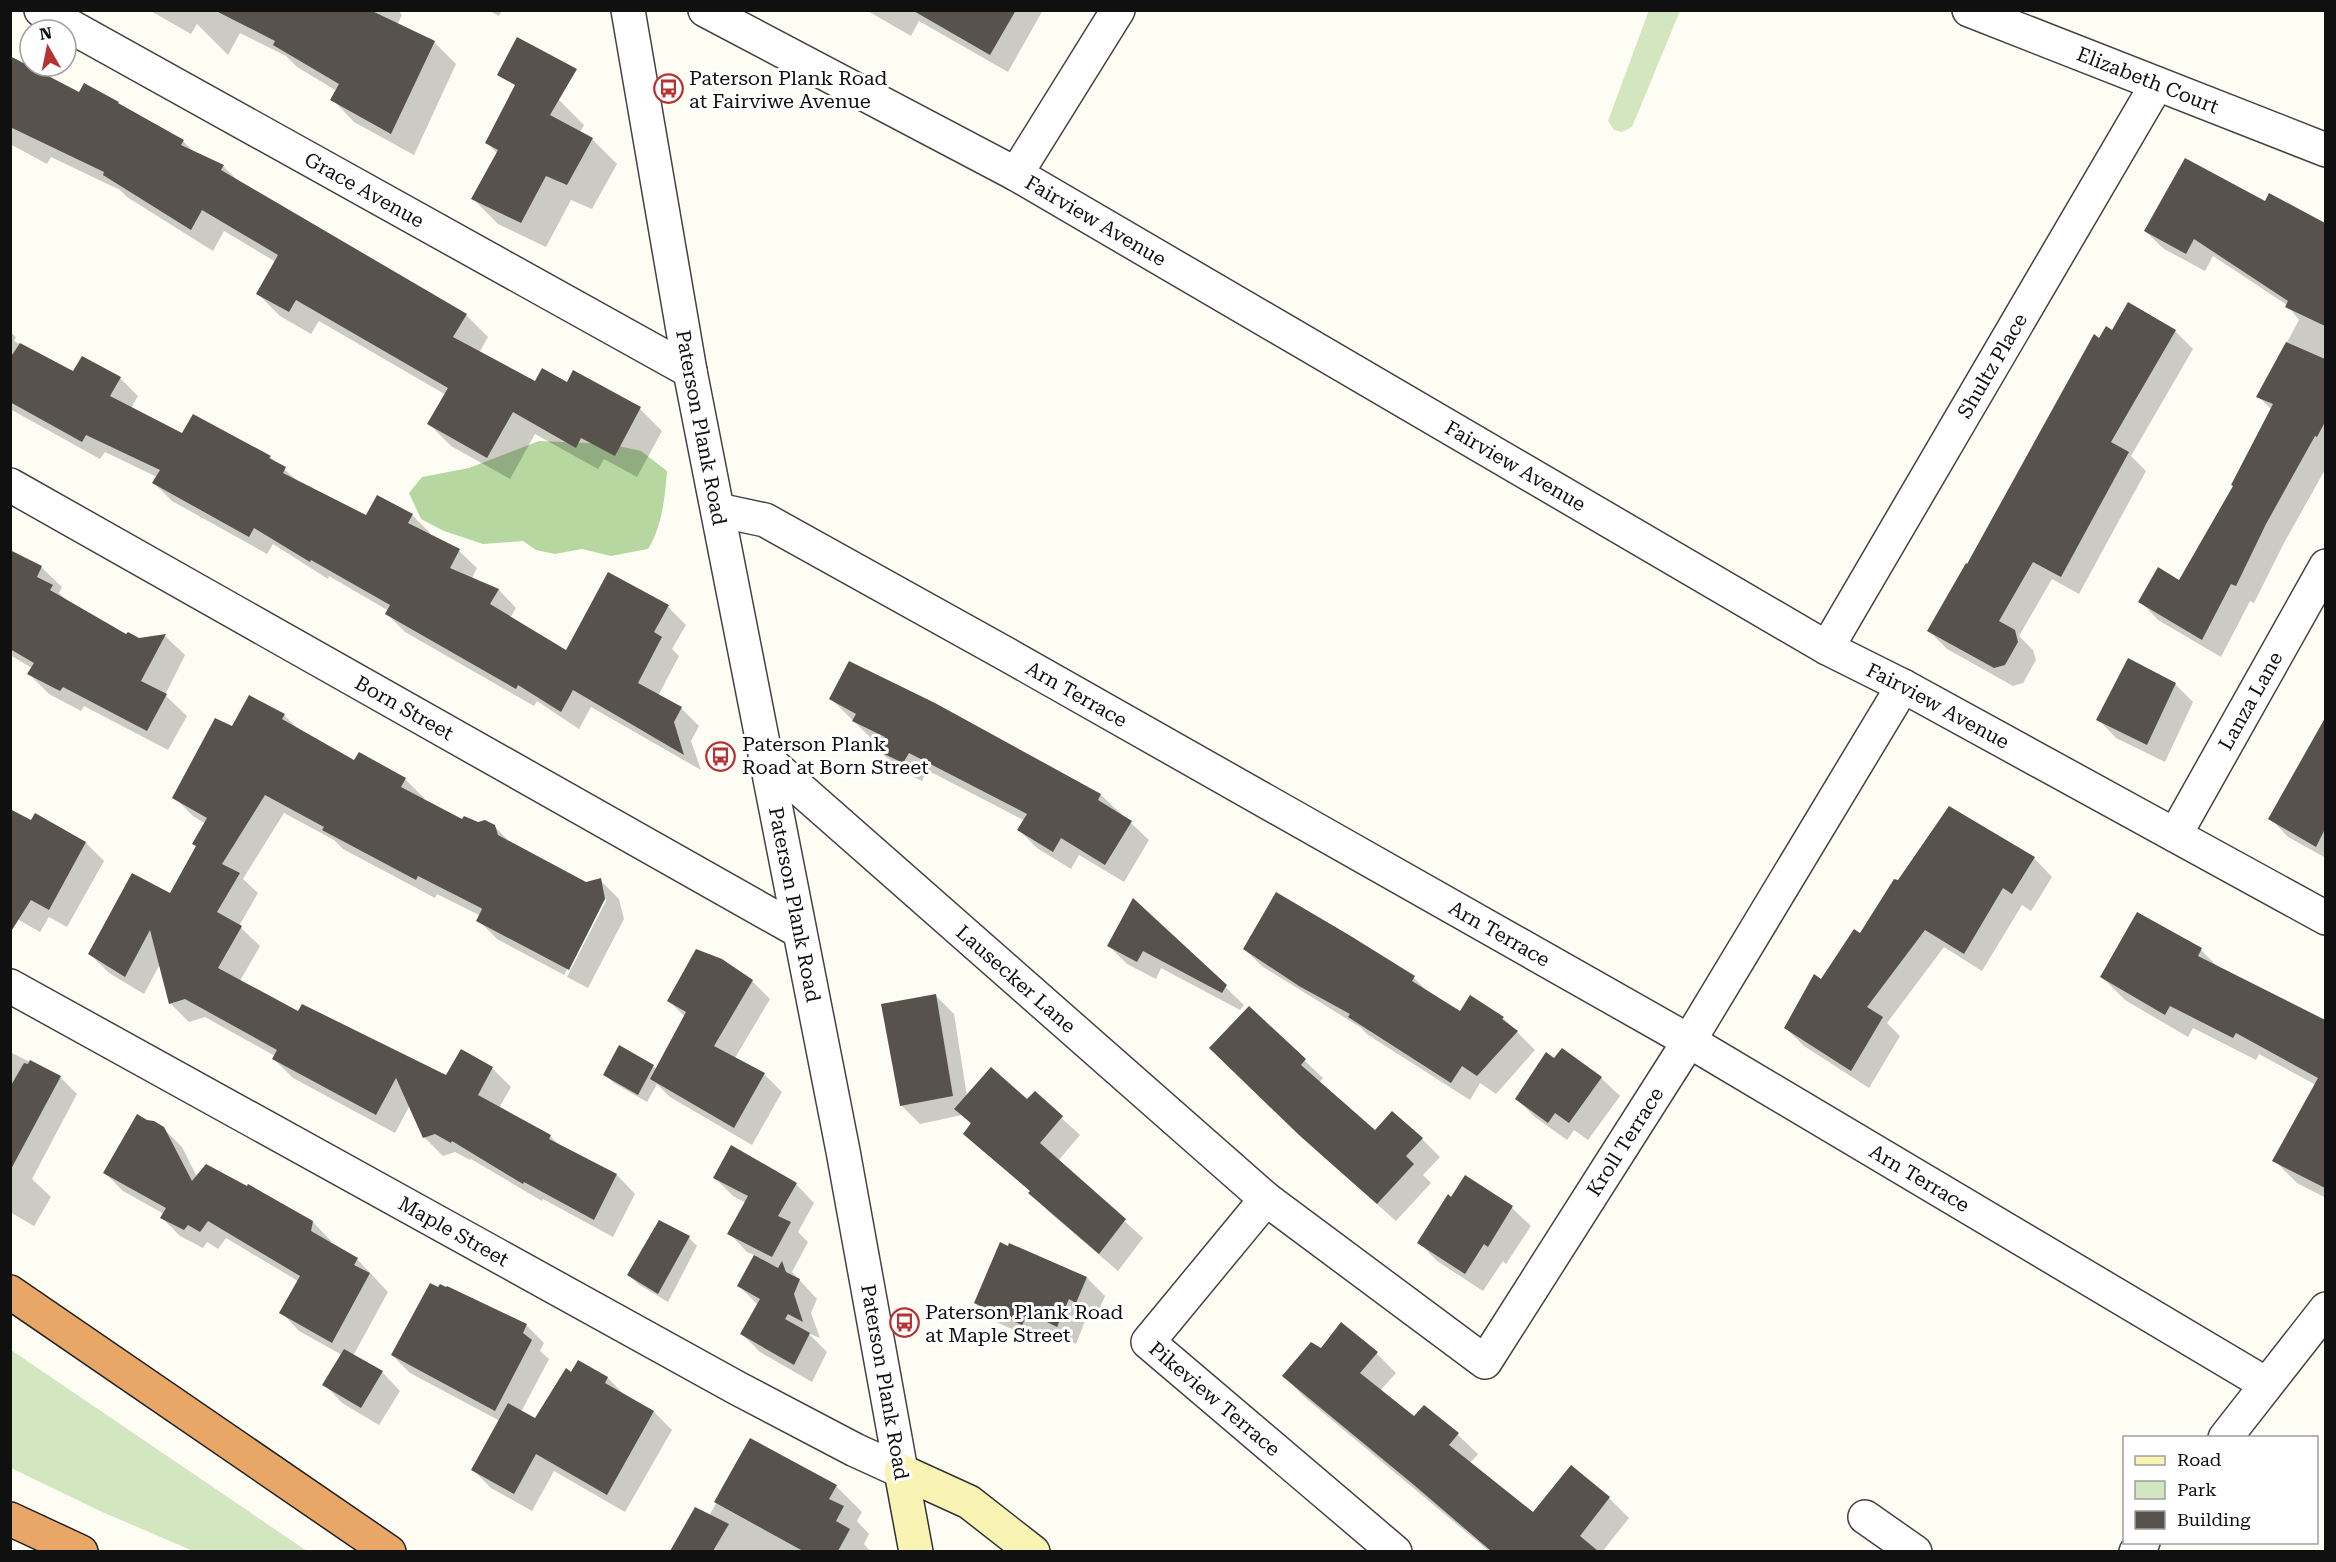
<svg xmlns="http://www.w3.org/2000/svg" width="2336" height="1562" viewBox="0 0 2336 1562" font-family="'Roboto Serif',serif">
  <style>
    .green { fill: #d2e7bf }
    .forest { fill: #b6d7a0 }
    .shadow { fill: #0003 }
    .building { fill: #58524d }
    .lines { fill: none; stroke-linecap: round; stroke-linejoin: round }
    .minor-casing { stroke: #434343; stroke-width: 36 }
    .tertiary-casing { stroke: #434343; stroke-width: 36 }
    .secondary-casing { stroke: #323232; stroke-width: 36 }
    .motorway-casing { stroke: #212121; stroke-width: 36 }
    .minor { stroke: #fff; stroke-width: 33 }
    .tertiary { stroke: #fff; stroke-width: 33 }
    .secondary { stroke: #f9f4b4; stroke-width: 33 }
    .motorway { stroke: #e9a767; stroke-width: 33 }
    .labels { text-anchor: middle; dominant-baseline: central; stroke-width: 6; stroke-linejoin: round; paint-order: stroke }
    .poi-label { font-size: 20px; fill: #101010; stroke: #fff; text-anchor: start }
    .street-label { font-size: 20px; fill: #101010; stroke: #fff }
  </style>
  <rect width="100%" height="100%" fill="#fefdf4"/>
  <!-- green -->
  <path class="green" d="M1649 10 1680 11 1632 127 1622 132 1614 130 1608 121Z
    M11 1350 307 1551H193L100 1511 11 1468Z"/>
  <!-- forest -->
  <path class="forest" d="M539 441 609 444 641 451 667 471C665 497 662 527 648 549L611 556 582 549 555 554 536 550 523 541 483 544 444 531 421 519 409 493 422 477 469 468Z"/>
  <!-- shadow -->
  <path class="shadow" d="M149 10H398L402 15 397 25 434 42 456 64 414 155 354 122 332 99 337 91 297 67 286 56 240 33 228 55 197 24 191 34Z
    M488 10H502L499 16Z
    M866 10H1043L1008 72 919 21 911 36Z
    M10 66 79 94 122 107 183 141 196 154 223 166 239 182 466 315 488 337 479 353 536 383 567 384 640 409 662 431 637 477 604 459 598 469 535 434 510 479 451 446 429 424 446 395 319 321 311 334 280 316 258 294 276 262 224 231 213 251 127 197 120 190 51 157 47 164 10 144Z
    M519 81 559 100 584 125 580 132 592 139 617 164 592 209 571 200 546 247 498 224 473 199 497 153 487 143Z
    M2270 195 2326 225V468L2284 543 2254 603 2250 601 2221 657 2158 620 2140 601 2179 582 2234 487 2272 410 2258 396 2299 320 2287 305 2213 256 2205 271 2164 249 2145 231 2265 203Z
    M2175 331 2193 349 2131 456 2146 471 2079 594 2052 579 2019 636 2033 650 2036 660 2023 683 2013 686 1947 649 1929 631 2100 340 2113 332Z
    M10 332 16 337 14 341 74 373 120 378 138 396 131 408 182 435 270 457 301 484 367 516 378 497 412 515 430 533 429 535 459 551 477 568 472 578 499 590 516 608 510 618 567 652 668 607 686 625 672 649 679 656 658 696 681 708 699 726 691 741 701 770 591 707 579 729 537 701 534 706 405 632 387 614 389 611 329 576 328 579 273 544 267 554 172 501 154 483 157 477 105 452 100 459 10 409Z
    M10 553 41 567 62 587 59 593 69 603 126 636 139 640 165 636 185 655 165 695 187 716 168 750 84 706 81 711 49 694 29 674 32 668 10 655Z
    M2175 684 2193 702 2165 762 2116 738 2098 719Z
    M831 699 934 704 1101 795 1149 840 1124 882 1079 855 1071 869 1037 848 1019 830 1025 821 927 770 922 781 898 769 880 751 883 744 872 739Z
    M284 715 299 730 354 762 405 779 424 798 423 800 463 821 494 826 512 844 586 883 600 880 619 899 624 919 588 988 567 977 607 899H604L564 975 497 939 478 920 481 916 437 894 435 898 343 849 334 840 284 813 243 879 258 893 239 926 260 946 240 981 299 1013 446 1077 492 1068 511 1087 499 1108 550 1136 562 1148 617 1175 635 1194 613 1237 543 1199 542 1201 471 1159 470 1160 455 1152 443 1156 424 1137 410 1105 395 1133 293 1078 274 1059 275 1056 205 1017 189 1022 170 1003 160 964 144 994 109 973 90 954 171 895 197 846 206 824 193 816 174 797 232 728Z
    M2326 719V858L2288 837 2270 818Z
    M1949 808 2034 858 2052 877 2031 911 2022 905 1982 971 1944 947 1887 1023 1900 1036 1869 1088 1804 1046 1786 1028 1821 981 1861 935Z
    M31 822 86 843 104 861 67 927 49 917 40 932 10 915Z
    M1134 900 1244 1005 1240 1010 1161 968 1156 979 1127 964 1109 946Z
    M1244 949 1414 978 1430 994 1460 1013 1503 1018 1535 1050 1496 1094 1480 1083 1470 1100 1368 1035 1360 1027 1263 967Z
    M2201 950 2219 968 2326 1020V1198L2297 1183 2274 1160 2316 1085 2259 1054 2256 1060 2193 1028 2188 1037 2125 1000 2102 977Z
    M752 981 770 999 735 1058 764 1074 782 1092 752 1145 670 1097 657 1084 647 1102 614 1083 605 1075 620 1047 657 1069 685 1017 669 1001Z
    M935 995 954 1014 967 1096 1027 1101 1035 1094 1080 1135 1058 1161 1143 1238 1118 1271 1048 1211 1031 1192 965 1134 972 1125 962 1115 920 1124 901 1105Z
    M1249 1008 1323 1078 1319 1083 1375 1132 1422 1139 1440 1157 1423 1175 1431 1183 1396 1221 1319 1153 1229 1066Z
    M1562 1050 1601 1078 1620 1096 1588 1140 1574 1130 1567 1140 1535 1117 1517 1099Z
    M10 1052 60 1077 77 1094 32 1179 51 1197 34 1226 10 1212Z
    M163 1128 182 1147 197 1177 313 1222 331 1241 330 1244 357 1259 388 1292 353 1356 382 1372 400 1391 379 1425 342 1403 324 1384 342 1355 299 1331 281 1312 298 1281 226 1238 218 1249 207 1242 203 1248 180 1236 162 1218 164 1214 123 1191 105 1173Z
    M1465 1177 1512 1208 1531 1226 1506 1264 1503 1261 1483 1291 1437 1261 1419 1242Z
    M715 1178 796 1184 814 1203 798 1232 808 1242 792 1272 817 1299 811 1313 820 1338 808 1333 827 1352 812 1382 760 1352 742 1334 757 1304 739 1286 756 1256 747 1252 729 1233 746 1203 733 1196Z
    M689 1238 697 1246 668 1302 638 1284 629 1275Z
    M1087 1278 1105 1296 1095 1320 1087 1316 1076 1344 1047 1330 1041 1342 994 1321 975 1303Z
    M1341 1324 1377 1354 1396 1373 1380 1391 1414 1418 1424 1407 1458 1435 1478 1454 1470 1463 1533 1515 1609 1498 1629 1518 1602 1552H1490L1303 1396 1284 1376 1321 1350Z
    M526 1325 544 1343 540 1351 549 1359 521 1412 535 1420 578 1362 608 1378 626 1397 654 1412 672 1430 625 1512 554 1471 532 1511 491 1488 473 1470 500 1421 410 1373 392 1355Z
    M751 1440 836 1486 862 1512 857 1521 869 1534 864 1544 871 1552H684L676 1544 709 1516Z"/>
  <!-- building -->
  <path class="building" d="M214 10H370L435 41 391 134 330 100 339 84 273 45 275 41Z
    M912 10H1016L990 55Z
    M517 37 577 69 550 115 593 138 567 185 546 176 521 223 471 199 498 150 485 143 515 85 497 75Z
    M10 56 79 92 84 83 119 102 118 103 184 140 181 145 224 165 221 170 467 314 453 337 535 381 542 368 567 382 573 370 641 407 615 456 581 438 576 448 513 412 487 458 427 424 448 388 296 300 289 312 256 294 278 255 202 210 191 230 103 175 104 172 10 127Z
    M2185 158 2265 201 2269 193 2325 223V326L2285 307 2288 301 2194 239 2186 254 2144 231Z
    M2128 302 2176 330 2111 442 2129 452 2061 577 2033 562 1999 621 2015 630 2018 642 2005 665 1994 668 1927 631 1966 563 1967 564 2094 334 2099 338 2106 326 2112 330Z
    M2286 342 2325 359V422L2317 437 2315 436 2266 524 2236 586 2231 584 2202 640 2138 602 2158 567 2179 580 2233 486 2231 485 2273 404 2256 397Z
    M20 343 73 371 82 356 121 377 110 396 182 433 193 414 271 456 269 458 286 467 283 473 366 515 377 495 413 514 408 523 460 549 450 568 499 589 490 604 566 650 608 572 669 605 654 632 662 637 638 683 682 707 674 722 684 755 573 690 561 712 518 685 516 689 385 614 390 605 311 560 310 562 254 528 249 537 152 483 160 470 86 435 82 442 10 402V358Z
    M10 550 42 566 37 577 53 585 50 590 126 634 128 632 139 638 166 634 141 681 167 694 147 731 63 687 60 691 27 674 34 663 10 649Z
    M2128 658 2176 683 2147 745 2096 720Z
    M849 661 935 703 1101 794 1098 800 1132 821 1105 865 1061 838 1053 852 1017 830 1027 814 909 753 903 763 878 751 885 737 852 721 856 714 829 699Z
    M249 695 285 714 282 719 354 760 359 752 406 778 401 787 462 819 464 816 478 822 485 820 495 825 498 835 586 882 601 878 605 899 569 970 476 921 482 909 481 908 418 876 416 880 322 830 324 827 265 795 222 864 240 873 217 912 242 926 218 968 298 1011 302 1004 446 1075 461 1049 493 1067 478 1095 551 1135 549 1139 617 1174 594 1220 524 1182 523 1184 452 1141 451 1143 435 1134 423 1138 396 1078 376 1115 272 1059 277 1050 185 999 169 1004 150 930 125 977 88 954 132 873 170 893 196 846 192 844 207 818 172 798 215 718 232 726Z
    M2325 718V829L2316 847 2268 819Z
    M1949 806 2035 857 2012 894 2003 888 1964 954 1925 930 1867 1007 1883 1017 1851 1071 1784 1028 1814 974 1821 979 1854 929 1860 933 1894 879 1898 880Z
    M10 809 31 820 35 813 86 842 49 910 31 900 10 933Z
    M1276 892 1349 935 1415 976 1412 981 1460 1011 1470 995 1504 1017 1502 1019 1518 1031 1477 1076 1462 1066 1451 1083 1348 1017 1350 1014 1299 986 1243 949Z
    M1133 898 1227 985 1222 993 1143 951 1137 962 1107 946Z
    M2137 912 2202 948 2198 956 2325 1020V1188L2272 1161 2318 1078 2236 1033 2233 1038 2170 1006 2165 1015 2100 977Z
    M696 949 722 959 753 980 714 1046 765 1073 734 1128 650 1079 686 1012 667 1001Z
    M936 994 953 1096 900 1106 881 1004Z
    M1249 1006 1306 1059 1301 1065 1375 1130 1392 1111 1423 1138 1406 1156 1414 1164 1377 1204 1299 1135 1209 1048Z
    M619 1045 654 1065 638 1095 603 1075Z
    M1562 1048 1602 1077 1569 1123 1555 1113 1548 1123 1515 1099 1546 1052 1554 1058Z
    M30 1060 61 1076 10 1171V1087L24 1063 28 1064Z
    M991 1067 1027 1099 1035 1091 1063 1116 1040 1143 1126 1219 1099 1254 1028 1193 1030 1191 963 1134 971 1123 954 1109Z
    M137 1114 147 1120 154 1121 164 1127 192 1181 206 1164 247 1186 248 1184 313 1221 311 1231 358 1258 354 1265 370 1273 332 1343 279 1313 300 1276 208 1221 200 1232 188 1225 184 1230 160 1218 166 1208 103 1173Z
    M731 1145 797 1183 778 1216 791 1222 772 1257 727 1234 748 1196 713 1178Z
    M1465 1175 1513 1206 1488 1247 1484 1244 1465 1274 1417 1243 1448 1194 1451 1197Z
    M659 1220 690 1236 658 1294 627 1275Z
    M1000 1242 1008 1246 1009 1243 1087 1277 1076 1303 1069 1299 1057 1327 1029 1313 1022 1325 974 1303Z
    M754 1255 778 1268 782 1261 786 1272 800 1279 794 1294 803 1322 788 1314 785 1319 810 1333 794 1365 740 1334 760 1299 737 1286Z
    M430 1283 438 1287 440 1284 446 1287 447 1286 527 1324 523 1333 532 1340 495 1411 391 1355Z
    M1341 1322 1378 1352 1360 1373 1414 1416 1424 1405 1459 1433 1449 1445 1533 1512 1571 1465 1610 1497 1580 1536 1598 1551H1491L1414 1485 1282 1376 1311 1342 1321 1348Z
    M344 1349 383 1371 361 1408 322 1385Z
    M578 1360 608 1377 605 1383 654 1411 607 1495 536 1454 514 1494 471 1470 508 1403 535 1418 566 1368 571 1372Z
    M750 1438 837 1485 829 1499 844 1506 836 1521 850 1529 838 1551H803L714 1502Z
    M695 1507 729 1524 713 1551H670Z"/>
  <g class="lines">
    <defs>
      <g id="minor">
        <path id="s1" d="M41 10 690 371"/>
        <path id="s2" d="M705 10 1016 174 1827 648 1903 686 2326 918"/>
        <path id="s3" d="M1969 10 2326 150"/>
        <path d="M1016 174 1118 10"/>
        <path id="s4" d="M10 485 799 931"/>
        <path id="s5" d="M718 510 765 520 1006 654 1689 1041 2266 1384"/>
        <path id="s6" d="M1827 648 2157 84"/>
        <path id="s7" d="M766 759 1266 1199 1485 1362 1689 1041 1903 686"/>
        <path id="s8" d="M2175 835 2326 566"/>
        <path id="s9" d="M10 986 737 1388 855 1450 901 1471"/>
        <path id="s10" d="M1266 1199 1148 1342 1395 1552"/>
        <path d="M1865 1517 1915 1552"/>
      </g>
      <g id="tertiary">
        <path id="s11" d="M628 10 690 371 843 1151 901 1471"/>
        <path d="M2225 1438 2326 1309"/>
        <path d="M2136 1552 2143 1542"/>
      </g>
      <path id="secondary" d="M901 1471 969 1502 1033 1552
        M901 1471 916 1552"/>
      <path id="motorway" d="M10 1292 389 1552
        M10 1519 81 1552"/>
    </defs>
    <!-- minor casing -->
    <use href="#minor" class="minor-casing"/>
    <!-- tertiary casing -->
    <use href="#tertiary" class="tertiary-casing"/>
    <!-- secondary casing -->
    <use href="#secondary" class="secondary-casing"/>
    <!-- motorway casing -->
    <use href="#motorway" class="motorway-casing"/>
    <!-- minor -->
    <use href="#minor" class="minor"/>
    <!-- tertiary -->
    <use href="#tertiary" class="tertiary"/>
    <!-- secondary -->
    <use href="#secondary" class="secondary"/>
    <!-- motorway -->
    <use href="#motorway" class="motorway"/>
  </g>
  <!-- icons -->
  <defs>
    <symbol id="bus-ring" viewBox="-11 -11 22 22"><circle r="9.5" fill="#fff" stroke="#b63233" stroke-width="1.5"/><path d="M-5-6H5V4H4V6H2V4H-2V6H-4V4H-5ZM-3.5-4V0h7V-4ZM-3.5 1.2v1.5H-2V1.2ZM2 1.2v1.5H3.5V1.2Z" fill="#b63233"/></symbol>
  </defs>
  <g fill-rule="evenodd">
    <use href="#bus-ring" x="652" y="72" width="33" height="33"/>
    <use href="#bus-ring" x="704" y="740" width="33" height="33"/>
    <use href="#bus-ring" x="888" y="1306" width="33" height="33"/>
  </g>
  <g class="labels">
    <!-- poi labels -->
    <g class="poi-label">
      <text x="689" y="78">Paterson Plank Road<tspan x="689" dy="23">at Fairviwe Avenue</tspan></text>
      <text x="742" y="744">Paterson Plank<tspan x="742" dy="23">Road at Born Street</tspan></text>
      <text x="925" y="1312">Paterson Plank Road<tspan x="925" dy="23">at Maple Street</tspan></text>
    </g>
    <!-- street labels -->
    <g class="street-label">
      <text stroke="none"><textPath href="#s3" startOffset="192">Elizabeth Court</textPath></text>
      <text stroke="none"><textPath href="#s1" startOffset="370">Grace Avenue</textPath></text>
      <text stroke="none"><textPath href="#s2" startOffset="444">Fairview Avenue</textPath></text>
      <text stroke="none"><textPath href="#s6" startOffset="327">Shultz Place</textPath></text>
      <text stroke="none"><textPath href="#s11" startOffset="424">Paterson Plank Road</textPath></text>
      <text stroke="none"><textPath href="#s2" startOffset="930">Fairview Avenue</textPath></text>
      <text stroke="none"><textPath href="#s5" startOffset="405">Arn Terrace</textPath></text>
      <text stroke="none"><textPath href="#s8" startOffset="154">Lanza Lane</textPath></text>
      <text stroke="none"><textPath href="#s2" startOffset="1416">Fairview Avenue</textPath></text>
      <text stroke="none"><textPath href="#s4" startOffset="453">Born Street</textPath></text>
      <text stroke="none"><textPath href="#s11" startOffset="910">Paterson Plank Road</textPath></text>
      <text stroke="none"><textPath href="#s5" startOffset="891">Arn Terrace</textPath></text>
      <text stroke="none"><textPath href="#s7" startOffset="333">Lausecker Lane</textPath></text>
      <text stroke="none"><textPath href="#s7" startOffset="1200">Kroll Terrace</textPath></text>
      <text stroke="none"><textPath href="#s5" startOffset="1377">Arn Terrace</textPath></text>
      <text stroke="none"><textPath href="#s9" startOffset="507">Maple Street</textPath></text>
      <text transform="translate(885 1382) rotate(80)">Paterson Plank Road</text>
      <text stroke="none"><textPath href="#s10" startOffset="273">Pikeview Terrace</textPath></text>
    </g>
  </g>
  <!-- border -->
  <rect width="2336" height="1562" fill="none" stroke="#101010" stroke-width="24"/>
  <!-- legend -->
  <rect x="2123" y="1436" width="195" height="108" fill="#ffffff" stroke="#9f9f9f" stroke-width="1.5"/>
  <rect x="2135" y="1456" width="30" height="9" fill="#f9f4b4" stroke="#9f9f9f" stroke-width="1.5"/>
  <text x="2177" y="1466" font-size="18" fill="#101010">Road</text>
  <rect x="2135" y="1481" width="30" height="18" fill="#d2e7bf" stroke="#9f9f9f" stroke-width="1.5"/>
  <text x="2177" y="1496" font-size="18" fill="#101010">Park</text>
  <rect x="2135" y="1511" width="30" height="18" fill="#58524d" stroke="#9f9f9f" stroke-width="1.5"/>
  <text x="2177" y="1526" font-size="18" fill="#101010">Building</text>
  <!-- north arrow -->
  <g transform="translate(48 48) rotate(351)"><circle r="28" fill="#ffffff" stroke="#9f9f9f" stroke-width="1.5"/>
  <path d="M0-4.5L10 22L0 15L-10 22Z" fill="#b63233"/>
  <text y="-9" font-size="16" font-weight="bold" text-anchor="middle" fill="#101010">N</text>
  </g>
</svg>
